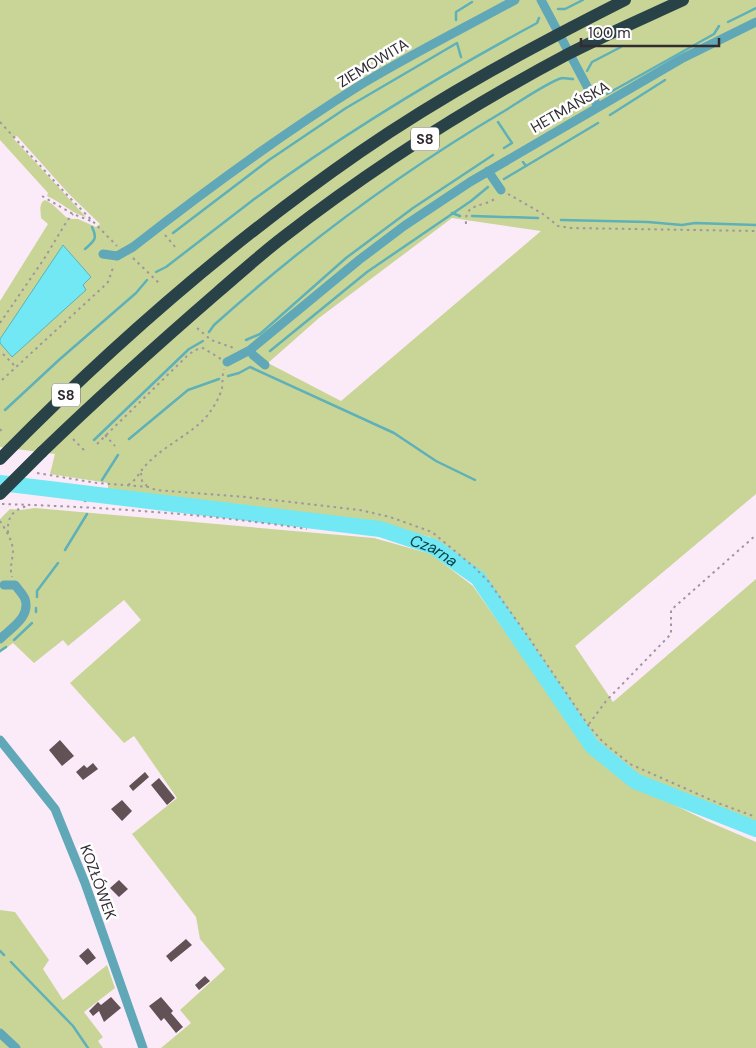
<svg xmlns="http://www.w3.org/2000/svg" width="756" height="1048" viewBox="0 0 756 1048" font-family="'DM Sans',sans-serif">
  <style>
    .green { fill: #c9d597; fill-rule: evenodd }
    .water { fill: #71e8f3; stroke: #5eb0b9 }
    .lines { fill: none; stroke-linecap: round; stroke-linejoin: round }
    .stream { stroke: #5eb0b9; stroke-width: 2.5 }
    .river { stroke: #71e8f3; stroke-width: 16 }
    .building { fill: #625155 }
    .path { stroke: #a195a0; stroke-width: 2; stroke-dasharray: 2.5 4; stroke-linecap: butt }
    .minor { stroke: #60a7b8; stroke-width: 9 }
    .highway { stroke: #284248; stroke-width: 12 }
    .highway-bridge { stroke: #284248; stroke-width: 12 }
    .labels { text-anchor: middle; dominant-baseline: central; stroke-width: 5; stroke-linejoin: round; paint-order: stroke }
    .shield { fill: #fefefe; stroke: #6f6b6f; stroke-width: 1 }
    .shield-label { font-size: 14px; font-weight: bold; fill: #322c32 }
    .street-label { font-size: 15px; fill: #322c32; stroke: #fefefe }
    .water-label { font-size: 16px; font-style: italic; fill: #094247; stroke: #fefefe }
  </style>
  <rect width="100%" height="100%" fill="#fbebf9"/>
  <!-- green -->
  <path class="green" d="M0 0H756V494L575 646 613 702 756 579V823L638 775 599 742 479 573 430 537 387 525 108 490V483L50 474 55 454 0 447V301L48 224 41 218C41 212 38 204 45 200L52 204 66 217 72 219H78L96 227 100 224 69 194 17 136 13 138 86 217C71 213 61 202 47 196L48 193 0 140ZM452 218 541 231 341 401 268 363 319 318Z
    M35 508 374 538 431 554 473 586 588 750 638 787 707 821 756 842V1048H161L191 1023 180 1010 225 969 200 939 196 917 132 834 177 798 134 736 124 743 70 683 141 620 124 600 68 646 63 640 34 663 13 643 0 653V519L10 509 20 510Z
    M0 910 15 912 49 960 43 969 63 1000 107 965 115 988 84 1012 103 1037 98 1041 103 1048H0Z"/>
  <!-- water -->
  <path class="water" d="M63 245 91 277 83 285 86 290 12 357 0 343V339Z"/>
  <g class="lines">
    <!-- stream -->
    <path class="stream" d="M558 9H565L583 0
      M456 20V12L472 2
      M728 22 756 8
      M587 71 592 62 621 47
      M607 94 714 34 719 26
      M610 115 665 80
      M498 122 512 143 504 148
      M526 166 598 123
      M504 179 526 166 523 162
      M452 213 460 216
      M472 216 538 218
      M561 220 648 222 682 225 695 223 756 225
      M173 233 269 160 346 108 457 43 461 57
      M85 249C94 241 98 239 92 227
      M156 272 166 267C195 245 224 222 253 200 343 134 439 76 537 23L539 18
      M209 332 214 325C304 244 401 172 506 110 519 102 548 82 562 78 565 78 570 79 573 79
      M246 340 260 334 346 258 413 208 493 155
      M270 351 367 272 471 201 488 187
      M228 376 239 373 250 367 394 433 436 461 475 480
      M5 410 60 359 136 293 147 280
      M129 439 188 390 219 379
      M94 440 189 349 203 341
      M102 480 118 455
      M85 501 100 491
      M65 550 87 514
      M37 597V591L58 563
      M36 608V612
      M14 640 32 623
      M0 651 6 647
      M0 951 4 955
      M11 962 73 1026 88 1048"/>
    <!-- river -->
    <path class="river" id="s1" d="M0 483 380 529 434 547 478 578 592 746 635 781 756 829"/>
  </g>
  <!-- building -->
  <path class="building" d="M60 740 74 756 62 766 49 750Z
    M93 763 98 769 83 780 76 772 84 765 87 768Z
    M145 772 149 777 133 791 129 786Z
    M159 778 175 798 167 805 151 785Z
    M122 800 132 811 122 821 111 809Z
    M119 880 128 889 119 897 110 888Z
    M186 939 192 945 171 962 166 956Z
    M88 948 96 958 87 965 79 956Z
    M205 976 210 981 199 990 195 985Z
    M111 997 121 1008 104 1022 99 1011 93 1016 89 1011 98 1002 101 1005Z
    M161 997 173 1011 171 1013 183 1027 176 1033 164 1018 161 1021 149 1006Z"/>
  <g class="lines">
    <!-- path -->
    <path class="path" d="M0 122 68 196 117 246
      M508 194 543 214 558 226 571 228 756 231
      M42 196 73 214 91 221
      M466 224C464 202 483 208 496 198
      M165 235 176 248
      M133 258 160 284
      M0 323 44 259 67 221 73 214
      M197 328 211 340 234 348
      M3 354 16 367
      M2 380 103 287 108 282 114 265
      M0 429 4 434
      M105 435 115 446
      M73 439 84 450
      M97 444 187 356 195 350 203 348 221 359
      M37 473 97 483 149 487 156 490 246 497 360 510 390 517 432 532 474 567 489 582 527 635 588 725 603 742 630 764 718 803 756 817
      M141 473 142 481 147 486
      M128 485C138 479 140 470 148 463 166 444 196 432 210 412 215 405 220 396 222 388 223 381 222 375 224 369
      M2 504C103 507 208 514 307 529
      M0 521C5 529 12 539 13 550 13 559 9 568 12 577
      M8 533C7 518 12 510 27 506
      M589 724 606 701 671 634V610L756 535"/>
    <!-- minor -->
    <path class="minor" d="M541 0 598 107
      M488 171 501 190
      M103 254 117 256 133 247C207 189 282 134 362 84 412 54 464 28 515 0
      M250 350 253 355 265 365
      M227 362 250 350 359 260 404 226 470 182 681 59 756 22
      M0 639C11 628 31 617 25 599 23 594 18 589 15 585H4
      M0 740 55 809 85 883 143 1048
      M0 1033 16 1048"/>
    <!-- highway -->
    <path class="highway" d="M42 452C99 397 158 344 218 292 239 274 260 255 282 238 371 169 468 107 568 54 605 35 644 18 683 0
      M0 459C110 347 230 242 360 152 444 94 534 46 625 0"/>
    <!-- highway-bridge -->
    <path class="highway-bridge" d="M0 494 42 452"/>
  </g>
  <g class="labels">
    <!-- shield labels -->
    <g class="shield">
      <rect x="411" y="127.5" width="28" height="23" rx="4"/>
      <rect x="52" y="383.5" width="28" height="23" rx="4"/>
    </g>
    <g class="shield-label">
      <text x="425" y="139">S8</text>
      <text x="66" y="395">S8</text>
    </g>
    <!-- street labels -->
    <g class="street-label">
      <text transform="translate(373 63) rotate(-31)">ZIEMOWITA</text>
      <text transform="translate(570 107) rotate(-30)">HETMAŃSKA</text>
      <text transform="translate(98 882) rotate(70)">KOZŁÓWEK</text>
    </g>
    <!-- water labels -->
    <g class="water-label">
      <text stroke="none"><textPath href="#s1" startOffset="441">Czarna</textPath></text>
    </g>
  </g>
  <!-- scale -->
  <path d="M581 38v8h138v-8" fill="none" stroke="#322c32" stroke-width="2.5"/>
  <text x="588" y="38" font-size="15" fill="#322c32" stroke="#fefefe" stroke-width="4" paint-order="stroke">100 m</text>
</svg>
